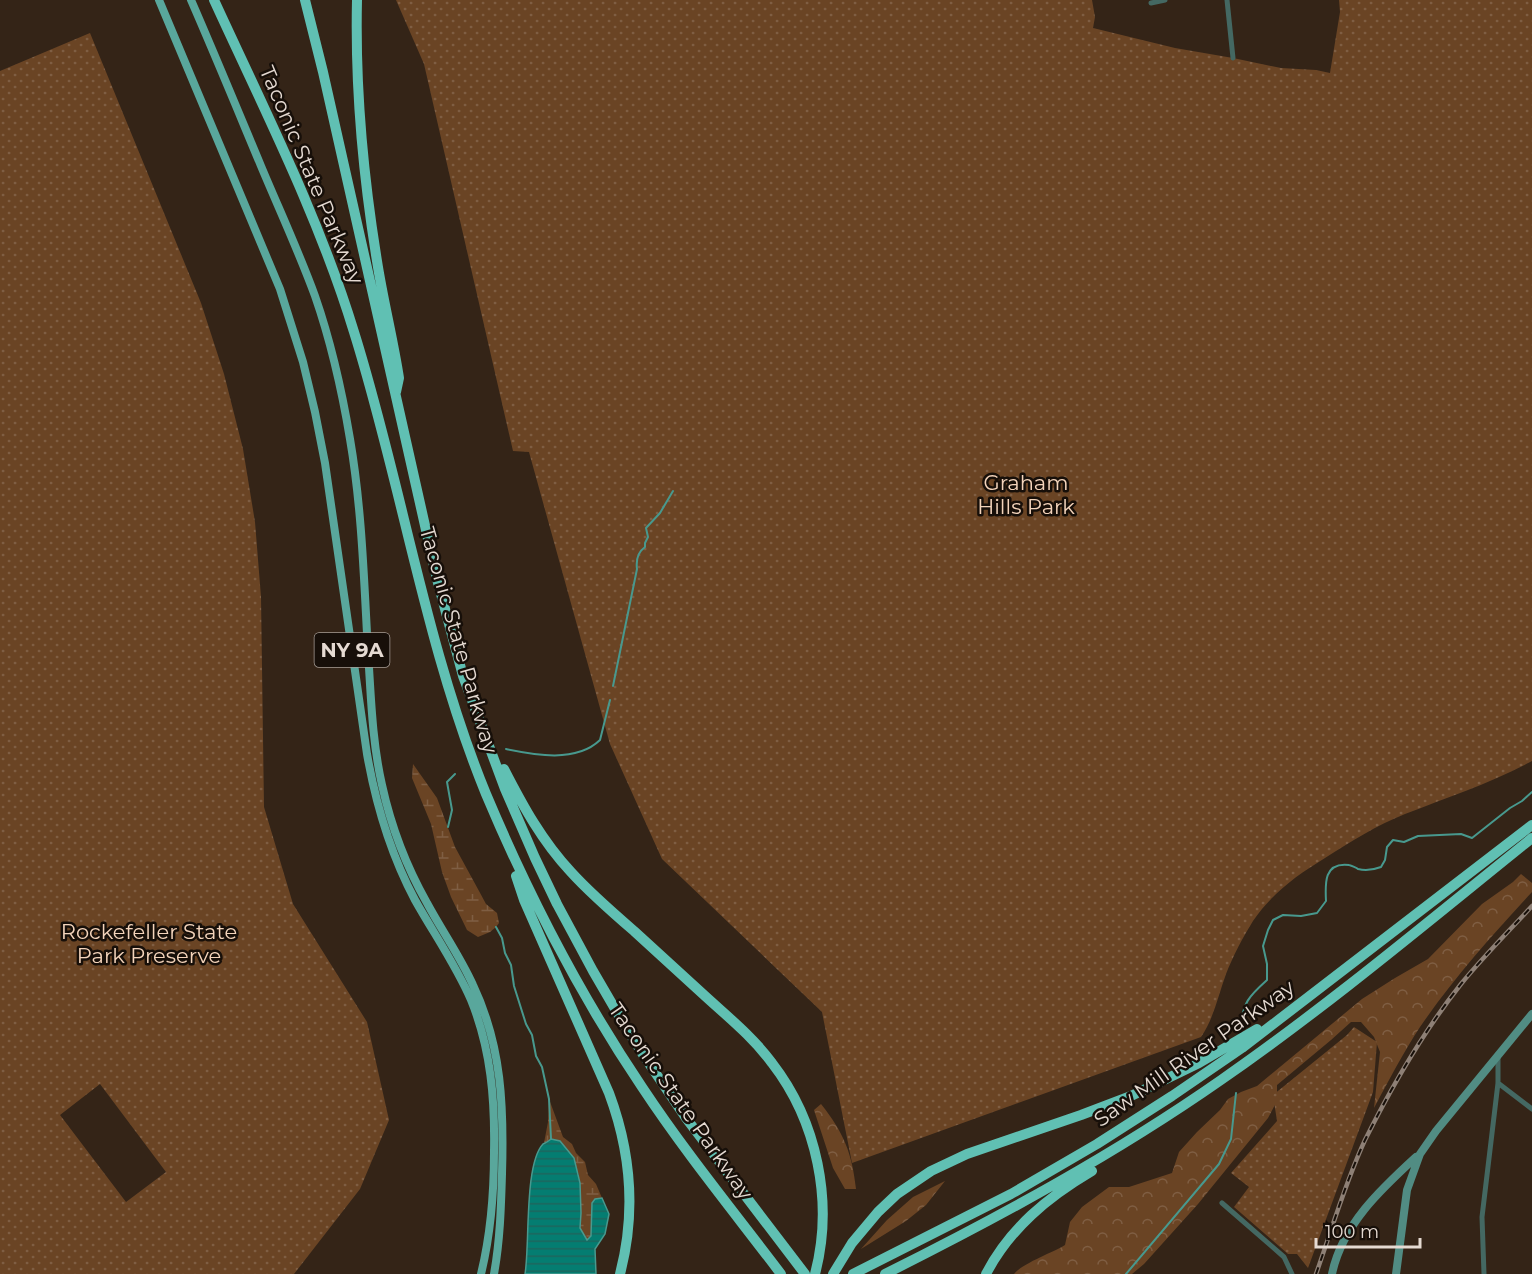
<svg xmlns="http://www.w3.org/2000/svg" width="1532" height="1274" viewBox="0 0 1532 1274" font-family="Montserrat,sans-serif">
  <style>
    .forest { fill: url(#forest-crowns) }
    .wetland { fill: url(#wetland-marsh) }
    .park { fill: url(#park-dots); fill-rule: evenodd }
    .water { fill: url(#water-rules); stroke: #48998e; stroke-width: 1.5 }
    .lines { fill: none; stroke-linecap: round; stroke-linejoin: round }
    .stream { stroke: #48998e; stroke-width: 2 }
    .street { stroke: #446862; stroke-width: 5 }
    .secondary { stroke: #518c83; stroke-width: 8 }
    .primary { stroke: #59a79c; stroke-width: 8 }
    .highway { stroke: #60c0b3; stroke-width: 10 }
    .rail-casing { stroke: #8e8076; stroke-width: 4.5 }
    .rail { stroke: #170f09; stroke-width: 2; stroke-dasharray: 7; stroke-linecap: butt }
    .labels { text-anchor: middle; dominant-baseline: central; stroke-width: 5; stroke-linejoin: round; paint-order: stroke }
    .shield { fill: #170f09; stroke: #a79d96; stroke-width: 1.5 }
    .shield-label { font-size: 20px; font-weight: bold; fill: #e5dad2 }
    .street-label { font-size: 21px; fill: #e5dad2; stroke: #170f09 }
    .park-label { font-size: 21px; fill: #f4d4bb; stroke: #170f09 }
  </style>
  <defs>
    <pattern id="forest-crowns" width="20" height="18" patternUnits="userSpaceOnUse" patternTransform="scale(1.5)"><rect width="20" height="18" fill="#6a4424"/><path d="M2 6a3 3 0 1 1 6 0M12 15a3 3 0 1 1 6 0" fill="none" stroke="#7f5e43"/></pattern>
    <pattern id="wetland-marsh" width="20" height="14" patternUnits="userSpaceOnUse" patternTransform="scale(1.5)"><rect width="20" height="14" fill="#6a4424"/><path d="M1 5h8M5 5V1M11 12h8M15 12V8" fill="none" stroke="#7f5e43"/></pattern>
    <pattern id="park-dots" width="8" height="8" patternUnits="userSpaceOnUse" patternTransform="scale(1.5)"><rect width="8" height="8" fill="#6a4424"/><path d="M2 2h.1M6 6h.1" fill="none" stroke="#7f5e43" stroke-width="1.8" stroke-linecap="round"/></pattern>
    <pattern id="water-rules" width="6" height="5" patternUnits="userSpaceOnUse" patternTransform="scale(1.5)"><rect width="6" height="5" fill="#047d71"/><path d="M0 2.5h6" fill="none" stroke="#1e655d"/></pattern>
  </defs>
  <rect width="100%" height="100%" fill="#342417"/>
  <!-- forest -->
  <path class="forest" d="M1521 874 1532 883V892C1492 935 1453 979 1420 1027 1403 1053 1389 1080 1374 1108L1380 1052 1374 1037 1361 1022H1351L1331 1040 1277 1085V1101L1268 1118 1198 1204 1144 1264 1132 1274H1014C1023 1263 1052 1253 1065 1245L1070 1222 1082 1207 1109 1187H1129L1172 1173 1179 1152 1197 1132 1220 1110 1228 1099 1241 1092 1257 1086 1362 999 1395 978 1428 959 1482 904 1513 882Z
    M821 1104C844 1133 852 1153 856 1189H845L833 1168 814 1110Z
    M945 1181 926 1205 906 1221 861 1249 887 1220 913 1197Z"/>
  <!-- wetland -->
  <path class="wetland" d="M413 764 437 798 455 847 479 891 486 904 497 913 499 923 496 927 490 932 478 937 467 930 451 897 442 872 431 824 412 778Z
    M549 1099 563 1137 572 1144 576 1153 585 1162 588 1175 596 1184 602 1198 595 1199 591 1214V1236L587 1241 580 1228 581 1213 580 1183 578 1172 551 1139 544 1143 548 1122Z"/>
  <!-- park -->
  <path class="park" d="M396 0H1092L1095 17 1093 28 1175 48 1233 58 1281 68 1316 70 1330 73 1340 12 1339 0H1532V761C1491 783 1448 797 1405 814 1377 825 1350 842 1325 858 1297 875 1271 894 1253 921 1243 937 1233 956 1226 974 1218 996 1214 1018 1201 1037L852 1163 822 1012 662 859 610 744 529 452 513 451 424 64Z
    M90 33 201 303 224 374 243 449 255 522 261 597 264 807 293 904 367 1022 389 1120 360 1189 294 1274H0V71ZM100 1084 166 1172 126 1202 60 1115Z
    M1354 1027 1377 1042 1373 1092 1308 1268 1297 1254H1288L1234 1207 1249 1187 1231 1173 1277 1121 1273 1095 1347 1035Z"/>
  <!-- water -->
  <path class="water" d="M551 1139 560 1141 574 1158 580 1183 581 1213 580 1228 587 1240 591 1236 592 1203 595 1199 602 1198 609 1214 605 1234 595 1249 596 1274H525C530 1245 524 1164 543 1144 545 1143 549 1141 551 1139Z"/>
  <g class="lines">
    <!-- stream -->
    <path class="stream" d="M613 686 637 569C636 561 638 552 645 547V543L648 537 646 528 660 513 673 491
      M506 749C535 755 576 763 600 740L610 700
      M448 827 452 810 447 782 455 774
      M496 927 502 938 505 953 511 965 514 986 526 1024 532 1035 536 1056 542 1067 549 1099 551 1139
      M1239 1028C1245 1001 1247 998 1267 980V964L1263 946 1268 930 1273 920 1283 915 1301 916 1317 913 1326 901C1325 883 1324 862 1349 865 1350 865 1357 868 1358 869 1366 871 1373 870 1381 867L1385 860 1387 847 1393 840 1404 842 1418 836 1461 834 1472 838 1510 808 1522 801 1532 792
      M1126 1274 1219 1164 1231 1139 1236 1093"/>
    <!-- street -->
    <path class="street" d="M1227 0 1233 58
      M1151 3 1165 0
      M1498 1083 1532 1109
      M1222 1203 1284 1257 1292 1274
      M1484 1274 1482 1217 1498 1083V1056"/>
    <!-- secondary -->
    <path class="secondary" d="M1332 1274C1342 1225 1381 1189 1416 1157
      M1396 1274 1407 1190 1420 1154 1436 1131 1532 1014"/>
    <!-- primary -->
    <path class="primary" d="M159 0 280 289 303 362 315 412 325 463 367 754C376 805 391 855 415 900 434 934 456 965 471 1000 491 1049 495 1100 494 1152 494 1194 491 1233 481 1274
      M191 0C215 55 238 111 261 166 279 209 299 252 315 296 331 342 342 391 350 439 362 509 364 581 368 652 371 696 372 741 382 785 391 826 406 866 427 903 442 931 460 956 473 985 502 1046 504 1107 502 1174 501 1208 500 1241 494 1274"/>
    <!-- highway -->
    <path class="highway" d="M214 0C264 109 319 217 354 332 402 485 425 645 486 794 529 896 580 995 642 1087 685 1152 734 1212 781 1274
      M305 0 323 72 437 579 463 676 505 789 535 858 557 904 593 971 618 1014 644 1056 686 1118 805 1274
      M357 0C355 87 363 175 377 261 383 300 393 339 399 378L396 392
      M504 769C523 806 542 841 571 872 590 893 612 912 634 931 657 952 681 974 704 995 728 1017 753 1037 772 1063 817 1121 834 1202 815 1274
      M516 876 524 900 609 1093C631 1152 636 1213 620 1274
      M833 1274 852 1243 878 1212 897 1194 931 1171 967 1154 1081 1115 1131 1096 1199 1063 1257 1029
      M853 1274 1011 1194 1097 1144 1172 1096 1242 1048 1532 825
      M885 1274C1001 1216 1115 1154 1221 1080 1329 1005 1430 920 1532 838
      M986 1274C1010 1228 1048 1197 1092 1171"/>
    <defs>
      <path id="rail" d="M1316 1274C1332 1229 1345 1183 1365 1140 1392 1086 1423 1032 1461 984 1483 957 1508 932 1532 906"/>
    </defs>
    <!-- rail casing -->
    <use href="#rail" class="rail-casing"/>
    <!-- rail -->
    <use href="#rail" class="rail"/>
  </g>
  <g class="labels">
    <!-- shield labels -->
    <rect class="shield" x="314.5" y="633" width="75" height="34" rx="4.5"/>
    <g class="shield-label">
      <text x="352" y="650">NY 9A</text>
    </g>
    <!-- street labels -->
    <g class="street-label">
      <text transform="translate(312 175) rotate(67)">Taconic State Parkway</text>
      <text transform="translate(459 640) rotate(74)">Taconic State Parkway</text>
      <text transform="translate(1194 1053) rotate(-35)">Saw Mill River Parkway</text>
      <text transform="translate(681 1101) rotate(55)">Taconic State Parkway</text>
    </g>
    <!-- park labels -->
    <g class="park-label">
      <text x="1026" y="482">Graham<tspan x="1026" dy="24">Hills Park</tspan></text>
      <text x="149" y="931">Rockefeller State<tspan x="149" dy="24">Park Preserve</tspan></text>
    </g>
  </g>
  <!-- scale -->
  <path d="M1316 1238v9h104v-9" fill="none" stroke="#e5dad2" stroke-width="3"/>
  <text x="1325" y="1238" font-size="18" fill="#e5dad2" stroke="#170f09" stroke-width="4.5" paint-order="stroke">100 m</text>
</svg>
